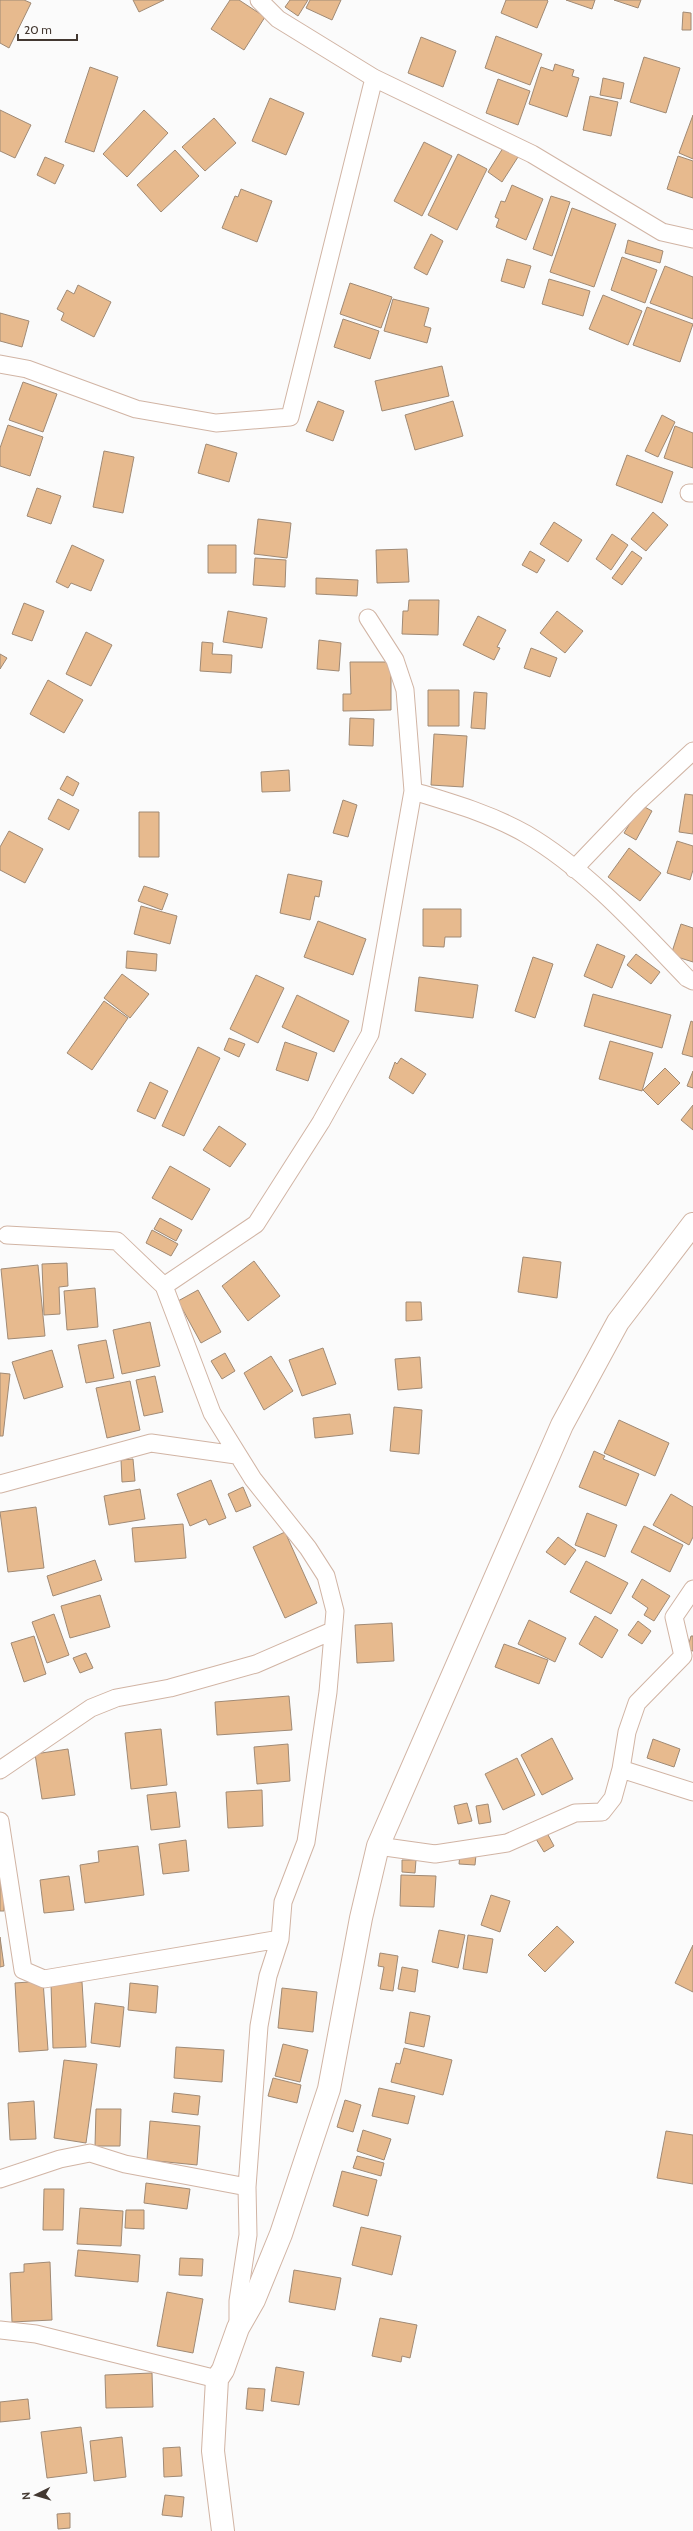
<svg xmlns="http://www.w3.org/2000/svg" width="693" height="2531" viewBox="0 0 693 2531" font-family="Cabin,sans-serif">
  <style>
    .building { fill: #e7ba8e; stroke: #a08a75 }
    .lines { fill: none; stroke-linecap: round; stroke-linejoin: round }
    .street-casing { stroke: #d1b4a4; stroke-width: 19 }
    .secondary-casing { stroke: #d1b4a4; stroke-width: 24 }
    .street { stroke: #fff; stroke-width: 17 }
    .secondary { stroke: #fff; stroke-width: 22 }
  </style>
  <rect width="100%" height="100%" fill="#fbfbfb"/>
  <!-- building -->
  <path class="building" d="M0 0H24L31 3 9 48 0 43Z
    M133 0H164L139 12Z
    M230 0H239L265 17 244 50 211 29Z
    M290 0H308L298 16 285 7Z
    M310 0H341L332 20 306 8Z
    M506 0H547L548 1 537 28 501 13Z
    M566 0H595L592 9Z
    M614 0H641L638 8Z
    M683 12 691 13V30H682Z
    M496 36 542 54 530 85 485 68Z
    M421 37 456 51 443 87 408 73Z
    M644 57 680 68 666 113 630 102Z
    M555 64 574 70 572 76 579 78 567 117 529 104 541 67 553 71Z
    M90 67 118 77 94 152 65 142Z
    M603 78 624 83 621 99 600 95Z
    M498 79 530 91 518 125 486 113Z
    M590 96 618 102 611 136 583 130Z
    M270 98 304 113 286 155 252 141Z
    M0 110 31 125 15 158 0 151Z
    M144 110 168 133 127 177 103 154Z
    M693 115V159L679 153Z
    M214 118 236 143 205 171 182 147Z
    M424 142 452 156 422 216 394 201Z
    M503 148 518 157 502 182 488 172Z
    M175 150 199 176 161 212 137 185Z
    M458 154 487 169 457 230 428 215Z
    M678 156 693 161V198L667 189Z
    M45 157 64 165 55 184 37 175Z
    M512 185 543 199 526 240 496 227 499 219 495 217 501 201 505 202Z
    M241 189 272 201 257 242 222 228 235 196 238 197Z
    M551 196 570 202 552 256 533 249Z
    M572 208 616 224 594 287 550 272Z
    M431 234 443 241 427 275 414 268Z
    M628 240 663 251 660 263 625 253Z
    M622 257 657 270 645 303 611 290Z
    M507 259 531 266 524 288 501 281Z
    M665 266 693 277V319L650 303Z
    M549 279 590 291 583 316 542 304Z
    M350 283 392 297 381 328 340 314Z
    M78 285 111 302 94 337 61 320 64 313 57 309 67 290 74 294Z
    M603 295 642 311 628 345 589 329Z
    M393 299 429 308 424 326 431 328 427 343 384 331Z
    M647 307 693 324 680 362 633 345Z
    M0 313 29 321 22 347 0 341Z
    M343 319 379 331 370 359 334 347Z
    M442 366 449 396 382 411 375 381Z
    M23 382 57 394 43 432 9 420Z
    M318 401 344 411 333 441 306 431Z
    M453 401 463 436 415 450 405 415Z
    M662 415 675 422 658 457 645 451Z
    M8 425 43 437 30 476 0 466V448Z
    M675 426 693 433V468L664 458Z
    M206 444 237 453 229 482 198 473Z
    M104 451 134 457 123 513 93 507Z
    M627 455 673 472 662 503 616 485Z
    M37 488 61 496 51 524 27 516Z
    M653 512 668 525 646 551 631 539Z
    M258 519 291 523 287 558 254 554Z
    M554 522 582 540 568 562 540 544Z
    M612 534 628 545 611 570 596 559Z
    M72 545 104 560 91 591 71 583 68 588 56 582Z
    M208 545H236V573H208Z
    M407 549 409 582 377 583 376 550Z
    M530 551 545 560 537 573 522 565Z
    M632 551 642 558 622 585 612 578Z
    M255 558 286 560 285 587 253 585Z
    M316 578 358 580 357 596 316 594Z
    M409 600H439L438 635 402 634 403 611H408Z
    M24 603 44 611 32 641 12 634Z
    M228 611 267 618 262 648 223 642Z
    M557 611 583 631 565 653 540 633Z
    M478 616 506 630 497 647 500 648 494 660 463 645Z
    M86 632 112 645 91 686 66 674Z
    M319 640 341 643 339 671 317 669Z
    M202 642 213 643 212 654 232 655 231 673 200 671Z
    M531 648 557 658 550 677 524 668Z
    M0 654 7 658 0 669Z
    M350 662H391V710L343 711V694H351Z
    M48 680 83 700 64 733 30 714Z
    M428 690H459V726H428Z
    M474 692 487 693 485 729 471 728Z
    M350 718 374 719 373 746 349 745Z
    M434 734 467 736 463 787 431 785Z
    M289 770 290 791 262 792 261 772Z
    M67 776 79 783 73 796 60 789Z
    M685 794 693 795V834L679 832Z
    M58 799 79 810 69 830 48 819Z
    M343 800 357 805 348 837 333 833Z
    M641 805 652 811 636 840 624 833Z
    M139 812H159V857H139Z
    M9 831 43 849 25 883 0 870V847Z
    M677 841 693 846V870L690 880 667 873Z
    M629 848 661 873 640 901 608 877Z
    M288 874 322 881 319 897 315 896 310 920 280 913Z
    M144 886 168 894 162 910 138 901Z
    M141 906 177 916 170 944 134 934Z
    M423 909H461V937H445L444 947 423 946Z
    M318 921 366 939 353 975 304 957Z
    M681 924 693 928V962L671 955Z
    M597 944 625 956 612 988 584 976Z
    M127 951 157 954 156 971 126 968Z
    M636 954 660 972 651 984 627 965Z
    M533 957 553 964 535 1018 515 1011Z
    M122 974 149 994 130 1018 104 998Z
    M256 975 284 988 258 1043 230 1029Z
    M419 977 478 985 473 1018 415 1011Z
    M593 994 671 1015 662 1048 584 1026Z
    M297 995 349 1021 334 1052 282 1027Z
    M104 1001 128 1018 92 1070 67 1053Z
    M691 1021 693 1022V1057L682 1054Z
    M229 1038 245 1044 239 1057 224 1050Z
    M610 1041 653 1053 642 1091 599 1079Z
    M285 1042 317 1053 308 1081 276 1070Z
    M198 1047 220 1058 184 1136 162 1126Z
    M401 1058 426 1074 413 1094 389 1078 395 1062 397 1064Z
    M665 1068 680 1083 658 1105 643 1090Z
    M693 1071V1088L687 1086Z
    M150 1082 168 1091 155 1119 137 1111Z
    M693 1105V1130L681 1120Z
    M219 1126 246 1144 230 1167 203 1150Z
    M170 1166 210 1189 192 1220 152 1198Z
    M160 1218 182 1230 176 1241 154 1229Z
    M152 1230 178 1244 171 1256 146 1243Z
    M523 1257 561 1262 557 1298 518 1292Z
    M254 1261 280 1296 248 1321 222 1286Z
    M67 1263 68 1286 59 1287 60 1314 44 1315 42 1264Z
    M38 1265 45 1336 8 1339 1 1269Z
    M95 1288 98 1327 67 1330 64 1291Z
    M198 1290 221 1332 201 1343 178 1301Z
    M406 1302H421L422 1320 406 1321Z
    M150 1322 160 1366 122 1374 113 1330Z
    M106 1340 114 1378 86 1383 78 1345Z
    M323 1348 336 1384 302 1396 289 1360Z
    M52 1350 63 1387 24 1399 12 1362Z
    M225 1353 235 1371 222 1379 211 1361Z
    M271 1356 293 1391 264 1410 244 1373Z
    M420 1357 422 1388 398 1390 395 1359Z
    M0 1373 10 1374 3 1436H0Z
    M155 1376 163 1412 144 1416 136 1380Z
    M130 1381 140 1430 107 1438 96 1388Z
    M394 1407 422 1410 419 1454 390 1451Z
    M350 1414 353 1434 315 1438 313 1418Z
    M619 1420 669 1443 655 1476 604 1453Z
    M594 1451 605 1456 603 1459 639 1474 626 1506 579 1487Z
    M133 1459 135 1481 122 1482 121 1460Z
    M211 1480 226 1518 209 1525 206 1519 190 1526 177 1494Z
    M243 1487 251 1506 236 1512 228 1494Z
    M140 1489 145 1519 109 1525 104 1496Z
    M671 1494 693 1507V1537L689 1545 653 1525Z
    M36 1507 44 1568 8 1572 0 1512Z
    M587 1513 617 1525 605 1557 575 1545Z
    M183 1524 186 1558 135 1562 132 1528Z
    M644 1526 683 1545 670 1572 631 1552Z
    M285 1532 317 1603 285 1618 253 1547Z
    M558 1537 576 1550 565 1565 546 1552Z
    M95 1560 102 1580 53 1596 47 1576Z
    M586 1561 628 1583 611 1614 570 1592Z
    M642 1579 670 1596 654 1621 644 1615 648 1608 632 1597Z
    M100 1595 110 1627 70 1638 61 1606Z
    M54 1614 69 1655 47 1663 32 1622Z
    M595 1616 618 1630 602 1658 579 1644Z
    M529 1620 566 1638 555 1662 518 1644Z
    M638 1621 651 1631 642 1644 628 1635Z
    M392 1623 394 1661 357 1663 355 1625Z
    M34 1636 46 1674 24 1682 11 1643Z
    M691 1636H693V1651L687 1650Z
    M504 1644 548 1660 539 1684 495 1667Z
    M86 1653 93 1668 80 1673 73 1658Z
    M289 1696 292 1730 217 1735 215 1702Z
    M161 1729 167 1785 131 1789 125 1733Z
    M552 1738 573 1779 542 1795 521 1755Z
    M653 1739 680 1749 674 1767 647 1758Z
    M288 1744 290 1781 257 1784 254 1747Z
    M68 1749 75 1795 42 1799 35 1754Z
    M517 1758 535 1795 503 1810 485 1774Z
    M262 1790 263 1826 228 1828 226 1792Z
    M176 1792 180 1827 151 1830 147 1795Z
    M467 1803 472 1821 458 1824 454 1806Z
    M488 1804 491 1822 479 1824 476 1806Z
    M547 1833 554 1846 544 1852 536 1839Z
    M186 1840 189 1871 163 1874 159 1844Z
    M138 1846 144 1895 85 1903 80 1865 99 1862 98 1851Z
    M460 1854 476 1855 475 1865 459 1864Z
    M402 1860H416L415 1873 402 1872Z
    M0 1874H4V1911H0Z
    M401 1875 436 1876 434 1907 400 1906Z
    M69 1876 74 1910 44 1913 40 1880Z
    M491 1895 510 1901 500 1932 481 1925Z
    M557 1926 574 1942 545 1972 528 1955Z
    M439 1930 465 1935 458 1968 432 1962Z
    M468 1935 493 1939 487 1973 463 1969Z
    M0 1937 4 1966 0 1967Z
    M693 1945V1992L675 1983Z
    M380 1953 398 1956 393 1991 380 1989 384 1967 378 1966Z
    M402 1967 418 1970 415 1992 398 1989Z
    M43 1981 48 2050 19 2052 15 1983Z
    M82 1982 86 2047 53 2048 51 1984Z
    M130 1983 158 1986 156 2013 128 2010Z
    M282 1988 317 1992 313 2032 278 2028Z
    M95 2003 124 2007 120 2047 91 2043Z
    M410 2012 430 2016 424 2047 405 2043Z
    M283 2044 308 2050 300 2082 275 2076Z
    M176 2047 224 2050 222 2082 174 2078Z
    M404 2048 452 2060 443 2095 391 2082 396 2063 400 2064Z
    M64 2060 97 2064 86 2143 54 2138Z
    M273 2078 301 2085 297 2103 268 2096Z
    M379 2088 415 2096 408 2124 372 2116Z
    M174 2093 200 2096 198 2115 172 2112Z
    M345 2100 361 2105 353 2132 337 2127Z
    M34 2101 36 2139 10 2140 8 2103Z
    M96 2109H121L120 2146H95Z
    M150 2121 200 2126 197 2165 147 2160Z
    M363 2130 391 2139 384 2160 357 2151Z
    M666 2131 693 2135V2184L657 2178Z
    M357 2156 384 2163 381 2176 353 2168Z
    M342 2171 377 2180 368 2216 333 2206Z
    M146 2183 190 2189 187 2209 144 2203Z
    M44 2189H64L63 2230H43Z
    M80 2208 123 2211 121 2246 77 2244Z
    M126 2210H144V2229L125 2228Z
    M361 2227 401 2236 392 2275 352 2265Z
    M78 2250 140 2255 138 2282 75 2276Z
    M180 2258 203 2259 202 2276 179 2275Z
    M50 2262 52 2320 12 2322 10 2273 24 2272V2264Z
    M294 2270 341 2278 335 2310 289 2302Z
    M167 2292 203 2299 193 2353 157 2346Z
    M380 2318 417 2325 410 2358 402 2356 401 2362 372 2356Z
    M276 2367 304 2372 299 2405 271 2401Z
    M152 2373 153 2407 106 2408 105 2375Z
    M248 2388 265 2389 263 2411 246 2409Z
    M28 2399 30 2419 0 2422V2402Z
    M81 2427 87 2473 47 2478 41 2432Z
    M122 2437 126 2477 94 2481 90 2441Z
    M180 2447 182 2476 164 2477 163 2448Z
    M165 2495 184 2497 182 2517 162 2515Z
    M70 2513V2528L58 2529 57 2514Z"/>
  <g class="lines">
    <defs>
      <path id="street" d="M259 0 278 19 374 78 532 154 662 232 693 239
        M0 364 27 369 136 409 216 423 290 417 374 78
        M689 493H693
        M413 791C452 803 491 814 526 834 586 869 639 928 687 978L693 981
        M574 869 639 801 693 751
        M7 1235 117 1241 164 1286
        M0 1484 151 1443 236 1455
        M621 1769 693 1792
        M0 1770 91 1708 116 1698 170 1688 256 1664 332 1631
        M0 1821 23 1970 44 1979 280 1939
        M378 1846 435 1854 507 1843 575 1813 602 1812 613 1798 621 1769 627 1732 637 1703 683 1656 674 1617 693 1589
        M0 2179 60 2159 90 2153 125 2164 247 2187
        M238 2328V2301L248 2235 247 2187 259 2026 268 1976 280 1939 283 1902 306 1842 328 1692 335 1611 326 1576 308 1548 253 1479 212 1413 164 1286 256 1224 321 1122 370 1034 413 791 405 690 395 660 368 618
        M0 2330 36 2334 217 2379"/>
      <path id="secondary" d="M223 2531 213 2451 217 2379 223 2370 238 2328 254 2300 281 2234 329 2089 361 1918 378 1846 562 1425 618 1322 693 1224"/>
    </defs>
    <!-- street casing -->
    <use href="#street" class="street-casing"/>
    <!-- secondary casing -->
    <use href="#secondary" class="secondary-casing"/>
    <!-- street -->
    <use href="#street" class="street"/>
    <!-- secondary -->
    <use href="#secondary" class="secondary"/>
  </g>
  <!-- north arrow -->
  <g transform="translate(36 2495) rotate(265)" stroke="#fbfbfb" stroke-width="3" paint-order="stroke">
  <path d="M0-3L7 15L0 10L-7 15Z" fill="#433831"/>
  <text y="-6" font-size="11" font-weight="bold" text-anchor="middle" fill="#433831">N</text>
  </g>
  <!-- scale -->
  <path d="M18 34v6h59v-6" fill="none" stroke="#433831" stroke-width="2"/>
  <text x="24" y="34" font-size="12" fill="#433831" stroke="#fbfbfb" stroke-width="3" paint-order="stroke">20 m</text>
</svg>
